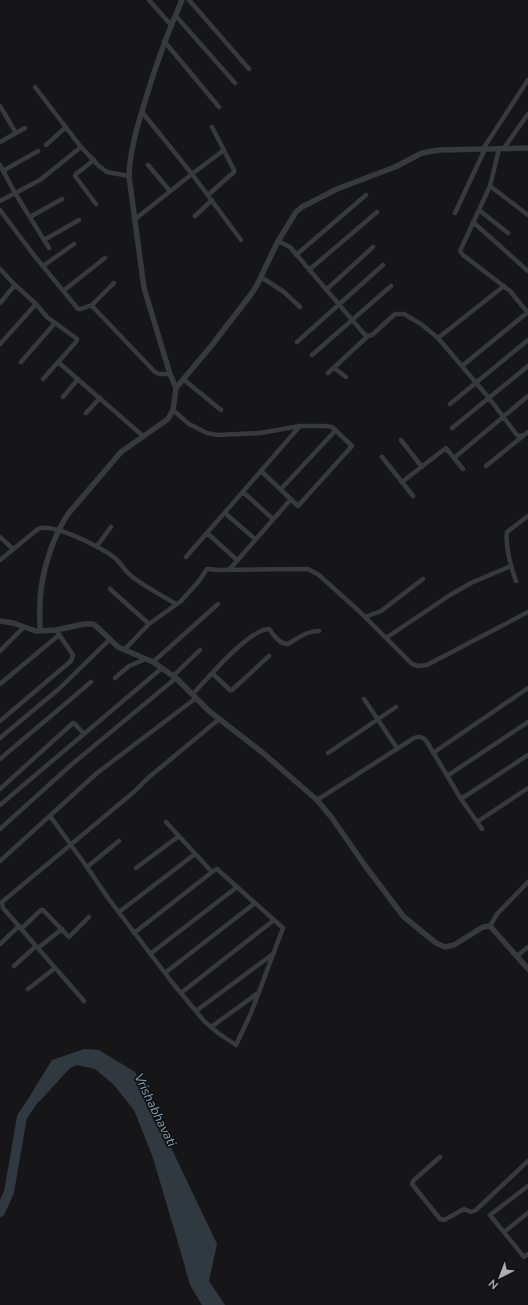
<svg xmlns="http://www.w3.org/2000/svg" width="528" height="1305" viewBox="0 0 528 1305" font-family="'Nunito Sans',sans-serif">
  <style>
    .water { fill: #30393f }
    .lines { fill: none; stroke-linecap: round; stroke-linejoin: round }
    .river { stroke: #30393f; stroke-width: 10 }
    .minor { stroke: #37393c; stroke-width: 4.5 }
    .tertiary { stroke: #37393c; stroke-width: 5.5 }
    .labels { text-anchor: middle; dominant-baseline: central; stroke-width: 3.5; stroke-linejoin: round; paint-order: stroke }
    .water-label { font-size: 13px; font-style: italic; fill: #849dae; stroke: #111113 }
  </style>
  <rect width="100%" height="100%" fill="#161618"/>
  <!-- water -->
  <path class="water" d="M84 1049 99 1050 135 1072 217 1244 209 1281 225 1305H202L190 1285 177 1239 153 1158 134 1110 113 1084 95 1069 77 1065 70 1068 39 1102 31 1094 52 1060Z"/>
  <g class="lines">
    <!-- river -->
    <path class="river" d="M0 1212 9 1192 22 1117 42 1087"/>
    <!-- minor -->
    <path class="minor" d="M149 0 171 25
      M189 0 249 69
      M175 15 235 83
      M164 41 219 107
      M35 87 81 147 99 166 107 172 129 176
      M0 106 16 133
      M142 112 192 174 241 240
      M0 142 25 128
      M46 145 66 127
      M504 148 528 114
      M483 149 528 80
      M499 149 490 186 460 251 463 255 510 291 528 313
      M94 160 76 174 75 176 96 204
      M0 165 15 193 49 248
      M148 165 170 191
      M3 171 38 151
      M490 186 528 215
      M208 195 234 172V170L212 127
      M0 201 40 180 81 147
      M0 210 33 254 78 309H81L89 306H92L155 372 159 374H170
      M479 210 508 233
      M455 213 485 149
      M195 216 212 200
      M30 217 62 199
      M134 220 192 174 224 150
      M473 222 528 271
      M44 240 79 220
      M278 241 290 247 365 335 368 336 372 335 395 314H404L421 324 438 338 489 398 517 435C522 437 525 435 528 432
      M296 255 366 195
      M43 266 74 244
      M0 269 15 285 36 304 47 317 77 339 76 342 43 379
      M309 270 377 212
      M261 277 284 292 300 307
      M326 290 373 247
      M63 291 105 258
      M0 303 15 285
      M91 306 114 283
      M438 338 504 286
      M297 342 383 265
      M0 344 36 304
      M312 355 391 286
      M21 362 55 323
      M58 362 143 436
      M462 366 528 312
      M334 368 346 377
      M328 373 368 336
      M183 379 221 410
      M63 397 78 379
      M450 404 528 340
      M173 410 189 424 207 433 217 435 260 433 300 426H325L332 427 352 446 298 506 261 471
      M86 413 100 398
      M452 428 528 366
      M401 440 422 467
      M382 457 402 482
      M486 466 523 436
      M463 469 454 458 528 396
      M281 489 336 430
      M243 492 273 519
      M413 496 402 482 446 448 454 458
      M225 513 255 539
      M207 533 237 560
      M0 537 13 549
      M97 546 111 527
      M186 557 300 426
      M0 560 38 529C53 522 102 548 115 558 122 564 126 573 134 578 147 588 163 596 176 604
      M229 570 291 499
      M516 581C511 567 505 547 507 532L528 516
      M110 589 149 624
      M365 617 381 611 423 579
      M386 638 450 595 471 583 511 566
      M124 650 149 624 181 601 199 581 207 569 219 570 308 569 319 575 360 612 412 664 418 666 427 665 528 612
      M0 651 24 627
      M153 662 218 604
      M212 673 230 690H232L269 656
      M173 676 200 650
      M115 678 129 666 146 659
      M0 684 59 635
      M193 694C207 679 249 629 269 629 274 635 279 644 288 644 300 637 306 631 319 631
      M364 699 397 748
      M0 721 71 661 73 655 56 630
      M0 738 60 688 110 639
      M328 753 396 707
      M433 753 528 688
      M0 759 91 682
      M447 776 528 722
      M0 789 73 723 75 724 84 734
      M461 799 528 755
      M317 800 414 738C419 736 423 736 427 742L461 799 482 829
      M0 805 162 668
      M50 816 87 867 108 898 171 981 204 1021 218 1033 236 1045 251 1013 283 928 217 869 212 872 166 822
      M477 822 528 788
      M0 829 71 765 176 678
      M0 861 97 773 196 698
      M87 867 119 841
      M136 868 179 836
      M119 912 195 854
      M490 926 497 914 528 882
      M21 929 41 910H43L69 937 89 917
      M134 933 212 872
      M0 944 19 926
      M38 948 62 929
      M150 954 237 887
      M517 956 528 947
      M14 966 36 946
      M165 973 255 903
      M28 989 55 968
      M181 993 274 920
      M84 1001 3 908 2 902 135 791 148 778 218 720
      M196 1011 273 954
      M211 1027 258 993
      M440 1157 414 1180 412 1184 440 1219 444 1220 464 1209 471 1212 476 1210 528 1161
      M528 1186 490 1215 524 1257 528 1254
      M504 1232 528 1213"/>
    <!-- tertiary -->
    <path class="tertiary" d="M176 388 212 345 252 293 257 285 278 241 296 212 302 207 337 189 395 167 422 153 439 150 528 148
      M0 621 13 623 36 631 56 630 84 624H93L96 626 118 647 153 662 176 678 209 711 263 753 317 800 332 818 366 867 404 917 436 943 445 947 454 945 483 927 490 926 528 969
      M40 631C40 618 39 604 41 590 44 565 54 535 68 514L121 452 168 419 173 410 176 388 170 374 144 288 129 176C130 149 138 124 146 98 156 64 168 32 182 0"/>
  </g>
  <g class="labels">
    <!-- water labels -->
    <g class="water-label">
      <text transform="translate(155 1110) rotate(64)">Vrishabhavati</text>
    </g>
  </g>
  <!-- north arrow -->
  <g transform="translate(500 1277) rotate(222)" stroke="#111113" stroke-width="3" paint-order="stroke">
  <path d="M0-3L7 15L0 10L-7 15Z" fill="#a9aeb6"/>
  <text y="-6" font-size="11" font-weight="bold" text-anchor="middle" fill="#a9aeb6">N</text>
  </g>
</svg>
